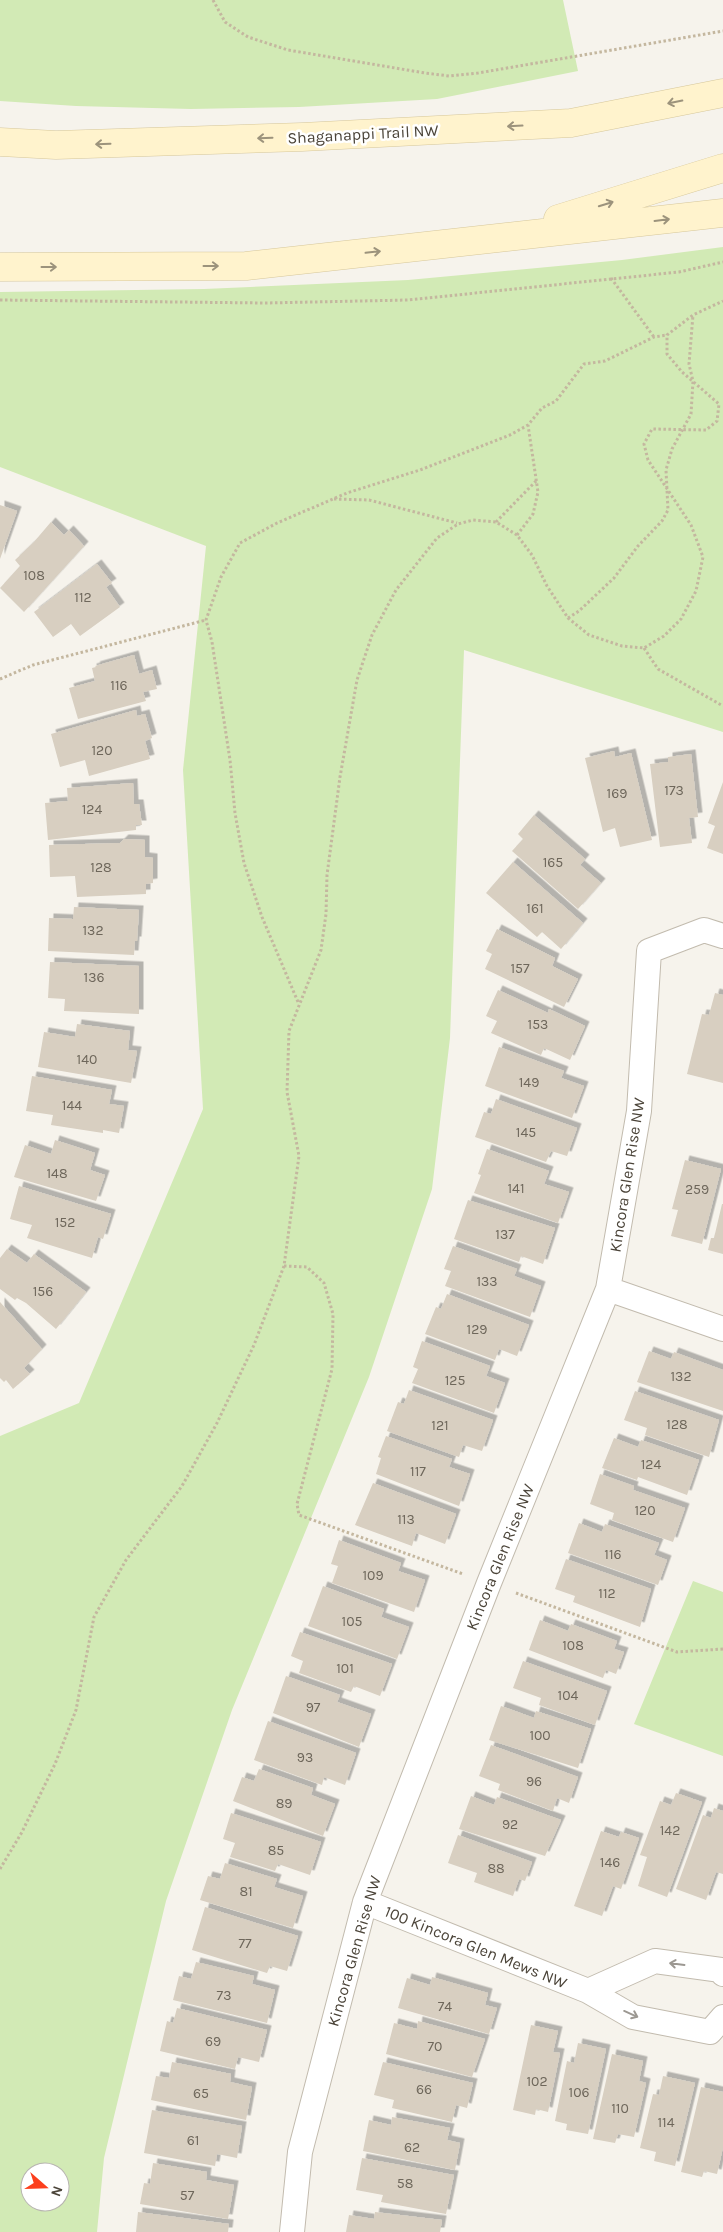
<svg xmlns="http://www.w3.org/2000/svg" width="723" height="2232" viewBox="0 0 723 2232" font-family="Karla,sans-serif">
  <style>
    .green { fill: #d2eab5; fill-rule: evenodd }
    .building { fill: #d8cfc1; filter: url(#shadow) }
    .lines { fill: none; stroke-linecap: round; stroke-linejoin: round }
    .street-casing { stroke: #c2bbae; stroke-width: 26 }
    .secondary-casing { stroke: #d6c79b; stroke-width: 29 }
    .path { stroke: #c4b79f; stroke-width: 3; stroke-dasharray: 2.5 2.5; stroke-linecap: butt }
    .street { stroke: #fff; stroke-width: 24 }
    .secondary { stroke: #fff3cd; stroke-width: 28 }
    .oneway { stroke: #9c937c }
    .oneway2 { stroke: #9c9892 }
    .labels { text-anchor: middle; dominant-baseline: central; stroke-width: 5; stroke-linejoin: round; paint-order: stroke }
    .number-label { font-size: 14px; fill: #6e675b }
    .street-label { font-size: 16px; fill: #4b4439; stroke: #fff }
  </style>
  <defs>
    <filter id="shadow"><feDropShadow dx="4.5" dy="-4.5" stdDeviation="0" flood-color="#0004"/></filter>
  </defs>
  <rect width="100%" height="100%" fill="#f6f3ec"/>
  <!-- green -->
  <path class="green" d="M0 0H563L578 71 437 99 299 107 191 109 76 106 0 101Z
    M723 247V732L464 650 450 1038 432 1189 369 1377 232 1710 166 1901 104 2158 97 2232H0V1436L79 1403 203 1109 183 770 206 546 0 467V292L204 289 408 280 622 260ZM30 2172H60V2202H30Z
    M693 1581 723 1592V1756L634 1724Z"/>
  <!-- building -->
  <path class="building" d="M0 505 17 511 0 559Z
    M51 522 64 535 69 530 84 546 24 612 0 588 20 566 15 560 34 542Z
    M97 564 112 583 106 587 120 607 80 636 71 624 53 637 34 612Z
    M134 655 139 674 152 670 157 689 143 692 146 701 78 719 69 688 95 681 92 668 96 667 95 666Z
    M136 710 137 716 145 714 152 738 145 741 150 759 89 776 85 760 60 767 51 734Z
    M614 751 615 757 631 753 652 840 620 847 615 828 603 832 585 758Z
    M691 754 698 817 689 818 692 843 660 847 650 764 668 762V757Z
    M723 782V854L707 848 715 826 708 823Z
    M133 783 134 804H139L142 825H136V830L48 840 45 803 68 801 67 788Z
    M534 815 585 859 580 865 601 883 578 909 512 851 523 839 518 834Z
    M124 839 145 840V857L153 858V883L146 884V894L77 897 75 876 50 877 49 845 120 843Z
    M513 862 583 923 561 949 542 932 537 937 486 893Z
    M74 907 139 910 137 941H135L134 955 48 951 49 918 73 919Z
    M497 929 555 958 552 966 578 979 564 1007 485 969 492 954 486 951Z
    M50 962 139 966V1014L64 1011 65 999 48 998Z
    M498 990 548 1013 549 1009 585 1026 570 1060 544 1048 541 1055 491 1033 497 1021 486 1016Z
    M715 993 723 995V1083L687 1074 702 1014 709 1015Z
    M77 1024 130 1031 128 1050 137 1051 131 1083 38 1067 44 1032 75 1037Z
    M499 1047 564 1071 561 1078 584 1086 572 1118 485 1086Z
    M32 1076 112 1090 109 1104 124 1106 119 1133 103 1130V1133L51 1125 53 1115 26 1111Z
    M496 1099 577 1128 567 1156 551 1151 546 1162 475 1137 484 1112 491 1114Z
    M55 1140 95 1153 90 1170 105 1175 96 1201 14 1177 25 1145 51 1154Z
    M487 1149 549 1171 544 1184 569 1192 558 1223 474 1193 481 1175 478 1174Z
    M685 1160 721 1169 702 1244 671 1236 678 1210 672 1209Z
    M19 1186 111 1214 103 1239 98 1237 92 1258 27 1238 32 1225 10 1219Z
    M468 1200 555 1228 543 1264 521 1256 519 1262 454 1239Z
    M722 1204H723V1254L708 1250 711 1238H714Z
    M453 1246 517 1269 514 1276 541 1286 530 1317 445 1286 451 1271 444 1269Z
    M7 1249 27 1263 34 1254 86 1292 56 1329 26 1303 17 1298 15 1300 0 1289V1258Z
    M447 1294 529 1325 517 1356 499 1349 495 1360 425 1334 436 1307 441 1309Z
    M0 1302 42 1349 24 1368 30 1374 13 1389 6 1380 4 1382 0 1378Z
    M422 1341 490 1366 486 1376 505 1383 494 1413 412 1383 418 1369 413 1367Z
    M649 1351 671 1359 674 1352 723 1370V1411L637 1382Z
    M409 1390 493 1420 482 1451 463 1445 459 1457 387 1431 398 1402 404 1404Z
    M635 1391 719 1420 709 1457 645 1435 647 1428 624 1420Z
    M386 1436 452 1459 449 1467 470 1474 459 1506 376 1474 381 1458 378 1457Z
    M614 1438 638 1447 641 1440 699 1460 687 1495 638 1477 637 1480 602 1468Z
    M600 1474 634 1486 633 1490 685 1508 673 1542 612 1520 614 1513 590 1504Z
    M373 1483 456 1514 445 1544 416 1533 412 1546 355 1525Z
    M579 1523 602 1532 605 1524 659 1543 654 1555 667 1560 658 1585 568 1553Z
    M339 1540 401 1563 398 1571 425 1580 414 1612 332 1583 338 1566 331 1564Z
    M566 1559 651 1589 640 1627 573 1602 575 1596 555 1589Z
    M323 1586 384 1609 381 1617 409 1627 397 1659 308 1626Z
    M540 1620 568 1631 571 1624 617 1641 614 1649 624 1652 616 1674 606 1670 603 1678 529 1650Z
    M300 1632 392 1664 380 1696 354 1686 351 1692 299 1673 303 1661 291 1656Z
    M523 1661 607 1691 595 1725 539 1705 541 1698 513 1688Z
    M286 1676 340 1695 337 1702 371 1714 359 1747 273 1713Z
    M501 1706 534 1718 536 1711 591 1729 578 1768 489 1740Z
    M268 1721 356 1753 345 1785 324 1777 322 1785 254 1760Z
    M491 1745 578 1777 569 1803 557 1798 553 1811 498 1790 500 1784 479 1776Z
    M259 1769 313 1788 311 1795 335 1804 323 1836 233 1801 242 1777 254 1781Z
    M676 1793 702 1802 667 1897 638 1886 647 1857 640 1855 660 1801 671 1805Z
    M471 1796 494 1805 497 1797 561 1820 545 1856 459 1829Z
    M714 1808 723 1811V1874L716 1872 706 1900 676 1889 703 1815 711 1818Z
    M231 1813 321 1842 310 1875 278 1864 275 1871 230 1857 235 1843 223 1839Z
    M601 1831 619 1837 621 1832 639 1838 621 1889 613 1886 602 1916 574 1906Z
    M458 1835 532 1862 525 1881 519 1879 513 1896 474 1882 477 1873 448 1863Z
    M225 1863 277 1879 274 1887 303 1896 293 1928 200 1900 208 1876 220 1879Z
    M205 1907 298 1936 287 1971 270 1966 267 1973 192 1950Z
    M196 1962 254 1976 252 1984 275 1990 267 2023 173 2000 179 1976 191 1979Z
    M432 1977 488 1993 485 2005 497 2008 489 2034 398 2008 407 1978 430 1985Z
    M177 2008 267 2030 259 2062 238 2057 235 2069 160 2051 167 2021 173 2023Z
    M418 2021 485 2039 472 2077 386 2054 394 2023 417 2029Z
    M531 2025 558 2031 553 2052 560 2053 548 2112 536 2109 535 2115 513 2110Z
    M578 2043 606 2049 588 2134 566 2130 567 2124 555 2121 567 2061 574 2063Z
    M612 2054 643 2061 639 2081 646 2083 634 2137 618 2134 615 2143 593 2139Z
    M172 2062 231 2074 230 2082 252 2087 246 2120 151 2100 156 2076 169 2078Z
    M383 2062 473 2083 467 2108 456 2105 452 2122 392 2108 394 2100 374 2095Z
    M663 2076 695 2083 675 2166 654 2161 656 2152 640 2148 653 2094 659 2095Z
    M701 2087 723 2092V2147L717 2174 704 2171 702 2177 681 2172Z
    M152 2110 242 2126 237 2158 217 2154 215 2166 144 2153Z
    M392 2117 450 2128 447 2140 460 2143 455 2170 363 2151 369 2120 391 2125Z
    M362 2158 454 2175 446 2214 381 2202 383 2195 356 2190Z
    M153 2163 207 2172 206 2180 234 2185 228 2219 140 2204 144 2183 150 2184Z
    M138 2212 229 2224 228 2232H136Z
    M375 2212 442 2220 440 2232H346L349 2215 374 2219Z"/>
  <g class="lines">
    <defs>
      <path id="street" d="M608 1289 723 1329
        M365 1902 588 1991 633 2017 710 2032 723 2017
        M588 1991 655 1961 721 1970 723 1974
        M292 2232 300 2152 365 1902 489 1583 608 1289 639 1111 649 951 704 930 723 936"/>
      <path id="secondary" d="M0 142 56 145 302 137 571 123 723 93
        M558 219 723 168
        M0 267 246 266 723 213"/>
    </defs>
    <!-- street casing -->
    <use href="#street" class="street-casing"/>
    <!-- secondary casing -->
    <use href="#secondary" class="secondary-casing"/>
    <!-- path -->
    <path class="path" d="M213 0 225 22 248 37 288 50 425 73 449 76 478 73 723 31
      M611 278 654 337
      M0 300 265 303 408 300 679 272 723 262
      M334 499 369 500 457 523
      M496 522 537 480
      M517 535 533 514 538 492 528 425
      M568 618 579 611 614 578 638 546 662 521 668 510 666 470 672 449 691 414 693 381 689 364 693 315
      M644 648 658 669 723 706
      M0 679 33 665 206 620
      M298 1002 262 917 244 863 235 813 230 760 212 642 206 620 221 577 240 543 277 523 347 493 420 470 510 435 528 425 542 408 556 401 584 364 605 361 654 337 667 335
      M284 1266 307 1267 324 1283 333 1314 332 1369 297 1504 299 1515 463 1574
      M516 1593 677 1652 723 1649
      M0 1869 22 1832 55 1764 76 1710 94 1617 126 1560 182 1486 217 1423 254 1345 284 1266 299 1156 287 1092 289 1031 321 950 326 914 327 875 340 777 357 680 372 635 396 590 437 538 458 524 473 520 496 522 517 535 532 555 547 586 568 618 589 635 622 646 644 648 664 636 681 619 696 591 703 557 691 525 648 460 644 444 652 429 706 430 717 421 719 404 682 372 667 354V335L693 315 723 301"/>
    <!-- street -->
    <use href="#street" class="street"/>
    <!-- secondary -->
    <use href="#secondary" class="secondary"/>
  </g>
  <!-- one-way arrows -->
  <defs><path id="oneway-shaft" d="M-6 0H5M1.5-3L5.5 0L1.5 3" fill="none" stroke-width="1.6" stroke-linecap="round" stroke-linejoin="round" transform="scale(1.25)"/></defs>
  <g class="oneway">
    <use href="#oneway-shaft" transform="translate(675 102) rotate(169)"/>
    <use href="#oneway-shaft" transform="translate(515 126) rotate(177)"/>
    <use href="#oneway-shaft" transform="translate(265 138) rotate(178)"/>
    <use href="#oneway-shaft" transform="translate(103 144) rotate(178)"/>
    <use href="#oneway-shaft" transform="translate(606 204) rotate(-17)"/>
    <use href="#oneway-shaft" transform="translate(662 220) rotate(-7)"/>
    <use href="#oneway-shaft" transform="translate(373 252) rotate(-6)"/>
    <use href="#oneway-shaft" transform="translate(211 266)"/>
    <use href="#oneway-shaft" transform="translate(49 267)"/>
  </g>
  <g class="oneway2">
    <use href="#oneway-shaft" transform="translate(677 1964) rotate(-173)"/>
    <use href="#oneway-shaft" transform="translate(631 2014) rotate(24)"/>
  </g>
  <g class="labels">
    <!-- number labels -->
    <g class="number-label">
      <text x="34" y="575">108</text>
      <text x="83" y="597">112</text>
      <text x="119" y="685">116</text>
      <text x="102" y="750">120</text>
      <text x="674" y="790">173</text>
      <text x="617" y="793">169</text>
      <text x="92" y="809">124</text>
      <text x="553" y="862">165</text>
      <text x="101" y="867">128</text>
      <text x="535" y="908">161</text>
      <text x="93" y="930">132</text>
      <text x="520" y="968">157</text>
      <text x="94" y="977">136</text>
      <text x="538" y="1024">153</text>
      <text x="87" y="1059">140</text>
      <text x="529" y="1082">149</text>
      <text x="72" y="1105">144</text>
      <text x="526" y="1132">145</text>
      <text x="57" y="1173">148</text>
      <text x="516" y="1188">141</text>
      <text x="697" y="1189">259</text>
      <text x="65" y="1222">152</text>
      <text x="505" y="1234">137</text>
      <text x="487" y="1281">133</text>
      <text x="43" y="1291">156</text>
      <text x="477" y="1329">129</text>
      <text x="681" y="1376">132</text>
      <text x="455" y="1380">125</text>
      <text x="677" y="1424">128</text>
      <text x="440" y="1425">121</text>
      <text x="651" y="1464">124</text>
      <text x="418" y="1471">117</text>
      <text x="645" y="1510">120</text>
      <text x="406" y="1519">113</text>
      <text x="613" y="1554">116</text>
      <text x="373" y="1575">109</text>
      <text x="607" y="1593">112</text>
      <text x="352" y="1621">105</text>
      <text x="573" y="1645">108</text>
      <text x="345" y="1668">101</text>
      <text x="568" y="1695">104</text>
      <text x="313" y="1707">97</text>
      <text x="540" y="1735">100</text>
      <text x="305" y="1757">93</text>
      <text x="534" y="1781">96</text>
      <text x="284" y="1803">89</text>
      <text x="510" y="1824">92</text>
      <text x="670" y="1830">142</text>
      <text x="276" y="1850">85</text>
      <text x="610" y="1862">146</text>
      <text x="496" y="1868">88</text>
      <text x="246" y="1891">81</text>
      <text x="245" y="1943">77</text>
      <text x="224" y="1995">73</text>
      <text x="445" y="2006">74</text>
      <text x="213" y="2041">69</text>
      <text x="435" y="2046">70</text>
      <text x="537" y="2081">102</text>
      <text x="424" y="2089">66</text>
      <text x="579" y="2092">106</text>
      <text x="201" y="2093">65</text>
      <text x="620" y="2108">110</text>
      <text x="666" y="2122">114</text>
      <text x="193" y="2140">61</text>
      <text x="412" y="2147">62</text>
      <text x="405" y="2183">58</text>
      <text x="187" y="2195">57</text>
    </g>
    <!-- street labels -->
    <g class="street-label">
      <text transform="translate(363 134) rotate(-3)">Shaganappi Trail NW</text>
      <text transform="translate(627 1175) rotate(-81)">Kincora Glen Rise NW</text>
      <text transform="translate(500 1557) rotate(-68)">Kincora Glen Rise NW</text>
      <text transform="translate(476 1947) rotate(22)">100 Kincora Glen Mews NW</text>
      <text transform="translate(354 1951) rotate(-74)">Kincora Glen Rise NW</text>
    </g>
  </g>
  <!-- north arrow -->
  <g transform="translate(45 2187) rotate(110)"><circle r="24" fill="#ffffff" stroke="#b7b4b0"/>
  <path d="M0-4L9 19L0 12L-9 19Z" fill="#fc3f1d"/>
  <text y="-8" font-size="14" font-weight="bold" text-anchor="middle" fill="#4b4439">N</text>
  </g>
</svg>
